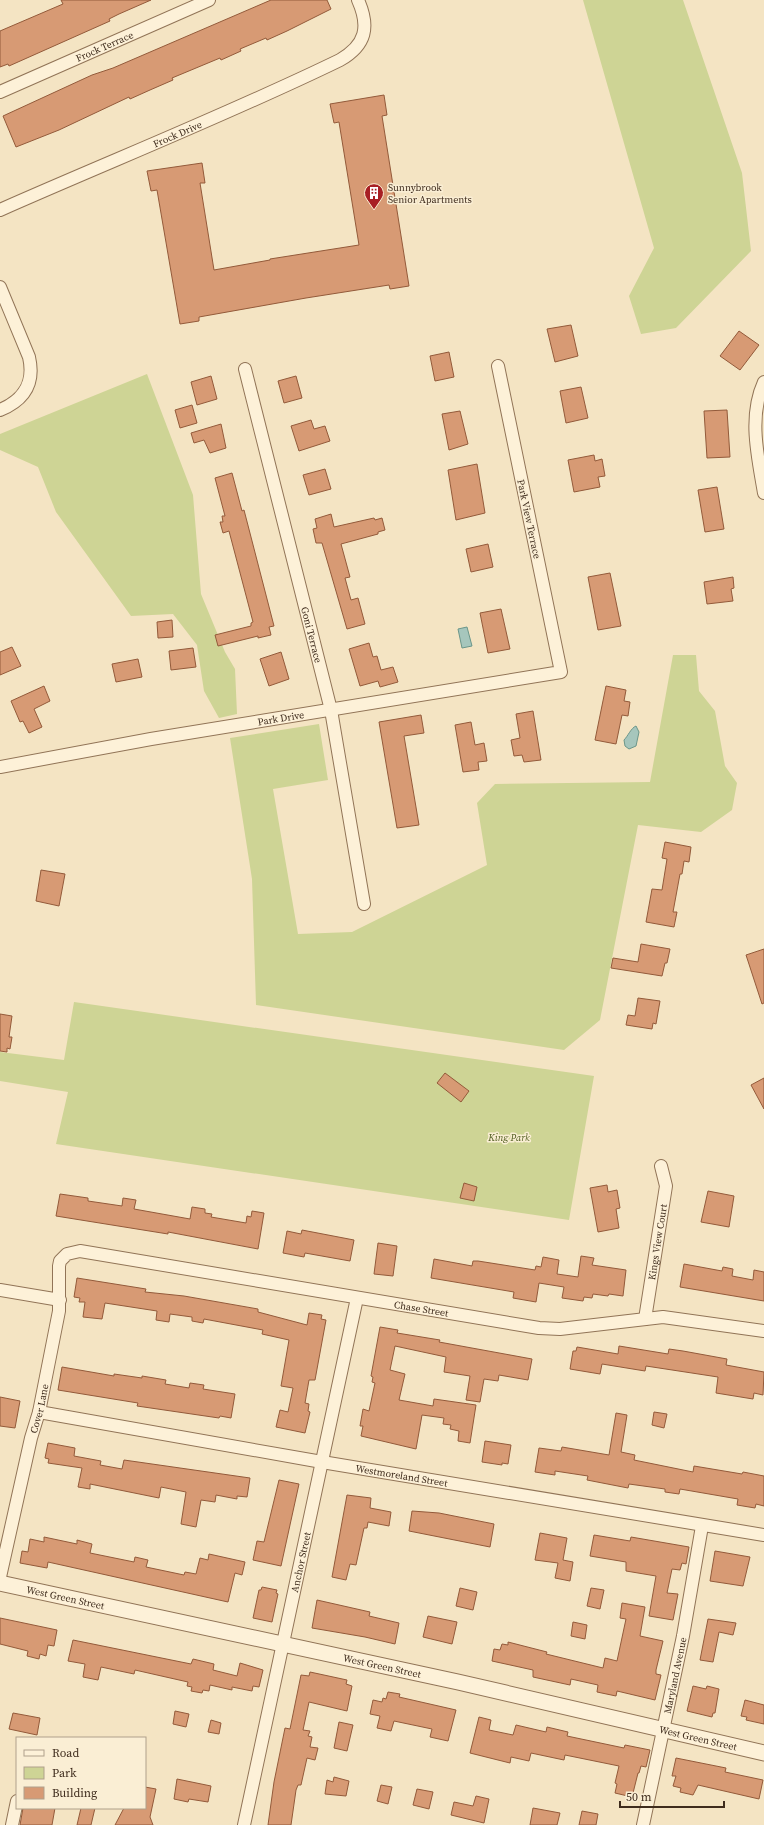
<svg xmlns="http://www.w3.org/2000/svg" width="764" height="1825" viewBox="0 0 764 1825" font-family="'Source Serif 4',serif">
  <style>
    .green { fill: #ced495 }
    .water { fill: #a6c6bc; stroke: #6b968a }
    .building { fill: #d79a74; stroke: #935a3a }
    .lines { fill: none; stroke-linecap: round; stroke-linejoin: round }
    .minor-casing { stroke: #917457; stroke-width: 14 }
    .tertiary-casing { stroke: #917457; stroke-width: 17 }
    .minor { stroke: #fdf1d8; stroke-width: 12 }
    .tertiary { stroke: #fdf1d8; stroke-width: 15 }
    .labels { text-anchor: middle; dominant-baseline: central; stroke-width: 3; stroke-linejoin: round; paint-order: stroke }
    .street-label { font-size: 10px; fill: #3f2c1d; stroke: #faeed4 }
    .poi-label { font-size: 10px; fill: #3f2c1d; stroke: #faeed4; text-anchor: start }
    .park-label { font-size: 10px; font-style: italic; fill: #515e21; stroke: #faeed4 }
  </style>
  <rect width="100%" height="100%" fill="#f4e4c3"/>
  <!-- green -->
  <path class="green" d="M583 0H683L742 173 751 251 676 328 641 334 629 296 654 248Z
    M147 374 193 495 201 594 225 652 235 669 237 714 219 718 204 691 197 645 173 614 131 616 56 512 38 467 0 450V434Z
    M673 655H696L699 691 715 711 725 766 737 783 732 810 701 832 638 825 600 1020 564 1050 256 1005 252 879 230 738 319 724 328 780 273 789 298 934 352 932 487 865 477 803 495 784 650 782Z
    M74 1002 594 1076 569 1220 56 1144 68 1092 0 1081V1052L64 1060Z"/>
  <!-- water -->
  <path class="water" d="M467 627 472 646 462 648 458 629Z
    M636 726 639 732 636 746 629 749 625 746 624 740C628 736 631 728 636 726Z"/>
  <!-- building -->
  <path class="building" d="M61 0H151L119 14 109 19 110 21 9 66 8 64 0 67V31L63 4Z
    M271 0H327L331 9 287 31 267 40 266 38 240 49 241 51 221 60 220 58 172 78 173 80 150 90 130 99 129 97 59 130 16 147 3 116 92 75 113 68Z
    M384 95 387 115 382 116 409 286 390 289 389 285 306 298 199 317V321L180 324 157 190 151 191 147 171 202 163 205 183H200L214 270 270 260V259L359 245 339 122 334 123 330 104Z
    M571 325 578 356 555 362 547 329Z
    M739 331 759 345 740 370 720 356Z
    M449 352 454 377 435 381 430 356Z
    M211 376 217 399 197 405 191 382Z
    M296 376 302 398 284 403 278 381Z
    M581 387 588 418 566 423 560 391Z
    M192 405 197 423 180 428 175 410Z
    M727 410 730 457 707 458 704 411Z
    M460 411 468 444 449 450 442 414Z
    M311 420 314 429 325 426 330 441 299 451 291 426Z
    M221 424 226 448 210 453 204 440 194 443 191 433Z
    M594 455 595 461 602 459 605 476 598 477 600 487 574 492 568 460Z
    M477 464 485 513 456 520 448 470Z
    M325 469 331 489 309 495 303 475Z
    M232 473 242 511 244 510 274 626 269 627 271 635 258 638V636L218 646 215 635 251 626V623L253 622 229 531 223 533 220 522H223L222 516H225L215 478Z
    M717 487 724 529 705 532 698 490Z
    M331 514 334 527 374 518 375 520 382 518 385 530 378 532V534L341 544 350 577 345 578 351 600 358 598 365 624 347 629 322 543H316L313 529 317 528 315 519Z
    M488 544 493 567 471 572 466 549Z
    M610 573 621 626 598 630 588 577Z
    M733 577 734 588 731 589 733 601 707 604 704 582Z
    M501 609 510 649 488 653 480 613Z
    M172 620 173 637 158 638 157 622Z
    M369 643 373 657 377 656 381 670 393 667 398 682 380 687 378 681 360 686 349 649Z
    M12 647 21 666 0 675V652Z
    M193 648 196 667 171 670 169 651Z
    M281 652 289 679 269 686 260 659Z
    M138 659 142 677 116 682 112 664Z
    M44 686 50 701 34 709 42 727 29 733 23 721 20 722 11 701Z
    M606 686 626 690 624 701 630 702 628 716 622 715 616 744 595 740Z
    M533 711 541 760 524 762 522 755 514 756 511 740 520 738 516 714Z
    M421 715 424 733 404 736 419 825 397 828 379 722Z
    M471 722 475 745 484 743 487 761 478 762 479 770 463 772 455 725Z
    M665 842 691 847 689 862 684 861 682 874H680L673 912H677L674 927 646 922 652 889 662 890 667 859 662 858Z
    M41 870 65 874 59 906 36 901Z
    M641 944 670 949 667 963H665L662 976 611 968 613 958 638 962Z
    M764 949V1003L762 1004 746 955Z
    M638 998 660 1001 656 1024 653 1023 652 1029 626 1025 628 1015 635 1016Z
    M0 1014 12 1016 9 1037H12L10 1049 7 1048V1052L0 1051Z
    M445 1073 469 1091 461 1102 437 1083Z
    M764 1078V1109L751 1085Z
    M464 1183 477 1187 474 1201 460 1198Z
    M607 1185 608 1192 617 1190 620 1208 616 1209 619 1228 598 1232 590 1188Z
    M708 1191 734 1196 729 1227 701 1222Z
    M60 1194 88 1198V1201L122 1206 123 1198 136 1200 134 1209 190 1219 192 1207 205 1209V1213L212 1214 211 1217 246 1223 247 1216 251 1217 252 1211 264 1213 258 1249 168 1232V1234L56 1216Z
    M302 1230 354 1240 350 1261 305 1253 304 1257 283 1253 287 1231 301 1234Z
    M378 1243 397 1246 393 1276 374 1274Z
    M581 1256 594 1258 592 1265 626 1270 623 1296 609 1294 608 1296 593 1294 592 1298 584 1297 583 1301 562 1298 564 1287 539 1283 536 1302 513 1298 514 1292 431 1278 434 1259 472 1266 473 1261H478L535 1270 536 1266 541 1267 543 1257 559 1260 557 1274 578 1277Z
    M684 1264 722 1271 723 1267 733 1269 732 1276 753 1280 754 1270 764 1272V1301L680 1287Z
    M77 1278 146 1289 145 1292 184 1296 258 1309V1312L307 1325 309 1313 322 1315 321 1319 326 1320 315 1380H309L305 1403 309 1404 308 1411 310 1412 305 1433 276 1427 280 1410 288 1412 293 1388 281 1386 289 1340 262 1334 263 1330 204 1319 203 1323 192 1321V1317L170 1314 169 1322 156 1320 157 1311 105 1303 102 1319 83 1317 85 1302H79L80 1298 74 1297Z
    M380 1327 398 1330 397 1333 440 1340 439 1342 532 1359 528 1380 499 1375 498 1381 484 1379 480 1402 466 1400 470 1376 444 1372 446 1357 395 1346 390 1370 405 1374 399 1400 433 1406 434 1399 476 1405 470 1443 458 1441 459 1431 450 1429 451 1425 443 1424 444 1418 422 1415 416 1449 361 1436 363 1426H360L363 1409 369 1411 375 1383 372 1382 373 1377 371 1376Z
    M619 1346 668 1354 669 1349 683 1351 727 1359 726 1365 764 1372 763 1395 754 1393 753 1399 716 1393 718 1377 646 1366 645 1371 602 1364 600 1374 570 1369 573 1351H576L577 1347 618 1354Z
    M62 1367 114 1376V1374L142 1378V1376L166 1380 165 1384 189 1388 190 1383 204 1385 203 1389 235 1394 231 1418 220 1416 219 1418 137 1406 138 1403 58 1390Z
    M0 1397 20 1401 15 1428 0 1426Z
    M654 1412 667 1414 664 1428 652 1425Z
    M616 1413 627 1415 621 1452 635 1455 634 1460 693 1472 694 1466 742 1474 743 1472 764 1476V1506L756 1504 755 1508 737 1505 738 1499 680 1489 679 1494 665 1492V1489L629 1484 628 1488 587 1480 588 1476 555 1471V1475L535 1472 539 1448 561 1451 562 1447 609 1455Z
    M485 1441 511 1445 508 1464 502 1463V1465L482 1462Z
    M48 1443 75 1448 74 1456 101 1461 100 1465 122 1469 124 1460 250 1478 247 1497 237 1496V1499L216 1495 215 1502 201 1500 196 1527 181 1524 186 1492 161 1487 159 1498 90 1484V1489L78 1487 82 1468 48 1463 49 1459 45 1458Z
    M279 1480 299 1484 281 1566 253 1560 257 1541 264 1542Z
    M347 1495 371 1498 370 1508 391 1512 389 1526 368 1522 367 1528H364L356 1565 350 1564 346 1580 332 1577Z
    M412 1511 439 1513 494 1524 490 1547 409 1531Z
    M540 1533 567 1538 563 1560 573 1562 570 1581 555 1578 558 1563 535 1560Z
    M594 1535 630 1541 631 1537 689 1547 686 1564 682 1563 680 1570 672 1569 667 1593 678 1594 673 1620 649 1616 656 1576 626 1571V1562L590 1556Z
    M44 1537 77 1544V1540L92 1544 90 1553 134 1562 135 1557 148 1560 146 1567 184 1575 185 1572 196 1574 200 1558 208 1560 209 1554 245 1562 242 1575 235 1573 228 1602 48 1562 47 1568 20 1563 22 1551 28 1552 30 1539 44 1542Z
    M715 1551 750 1557 743 1586 710 1581Z
    M262 1587 277 1590 276 1593 278 1594 272 1622 253 1618 259 1590H261Z
    M460 1588 477 1592 473 1610 456 1606Z
    M591 1588 604 1590 600 1609 587 1606Z
    M317 1600 370 1612 369 1616 399 1623 395 1644 365 1637 312 1628Z
    M622 1603 645 1607 640 1636 663 1641 656 1670V1674L661 1675 655 1700 617 1691 616 1696 597 1692 598 1685 571 1679 570 1685 533 1677V1670L492 1661 494 1649 500 1650 502 1644 508 1645V1642L547 1652 546 1654 603 1668 605 1658 617 1661 626 1619 620 1618Z
    M428 1616 457 1622 452 1644 423 1637Z
    M0 1618 57 1630 54 1646 48 1645 46 1656 40 1654 39 1659 27 1656 28 1651 0 1644Z
    M708 1619 736 1623 733 1635 719 1632 713 1662 700 1660Z
    M573 1622 587 1625 585 1639 571 1636Z
    M73 1640 191 1664 193 1659 214 1664 213 1670 237 1676 240 1663 263 1670 259 1687 253 1686 252 1691 232 1687V1690L210 1685 209 1691 203 1690 202 1693 191 1691 192 1687 187 1686 188 1682 135 1670 134 1674 101 1667 98 1680 83 1677 85 1664 68 1661Z
    M310 1672 347 1680 346 1684 352 1686 347 1711 309 1702 303 1730 310 1731 308 1736 312 1737 310 1747 318 1748 315 1760 307 1758 301 1785H298L296 1790 291 1825H268L274 1782 285 1728 290 1729 301 1675 309 1676Z
    M693 1686 706 1689 707 1686 719 1689 715 1713H713L712 1717 687 1711Z
    M388 1692 400 1694 399 1697 456 1710 448 1741 430 1737 432 1729 394 1721 391 1731 377 1728 380 1716 370 1714 373 1700 382 1702 383 1698 386 1699Z
    M745 1700 764 1705V1724L746 1720 747 1717 741 1716Z
    M175 1711 189 1714 186 1727 173 1724Z
    M13 1713 40 1718 37 1735 9 1729Z
    M479 1717 491 1720 489 1730 513 1735 516 1725 546 1732 547 1727 568 1732 567 1736 624 1748 625 1745 650 1750 646 1767 641 1766 639 1773H638L632 1797 615 1793 617 1784 615 1783 619 1766 565 1755 564 1760 531 1753 529 1761 511 1757 510 1763 470 1753Z
    M211 1720 221 1723 219 1734 208 1732Z
    M339 1722 353 1725 347 1751 334 1748Z
    M676 1758 726 1768 725 1772 763 1780 759 1799 698 1785 693 1795 680 1792 681 1788 673 1786 676 1776H672Z
    M334 1777 349 1781 346 1796 325 1794 327 1780 333 1782Z
    M177 1779 211 1786 208 1802 189 1799 188 1802 174 1799Z
    M381 1785 392 1787 388 1804 377 1801Z
    M145 1787 156 1789 150 1817 153 1825H115L124 1808H145Z
    M417 1789 433 1792 429 1809 413 1805Z
    M476 1796 489 1799 484 1823 451 1815 454 1802 473 1806Z
    M23 1808H55L52 1825H20Z
    M81 1808H95L91 1825H77Z
    M533 1808 560 1813 557 1825H530Z
    M582 1811 598 1814 596 1825H579Z"/>
  <g class="lines">
    <defs>
      <g id="minor">
        <path id="s1" d="M0 92 209 0"/>
        <path id="s2" d="M0 210C113 160 229 114 340 60 366 45 370 27 358 0"/>
        <path d="M0 287 29 357C35 383 24 400 0 410"/>
        <path id="s3" d="M245 369 331 710 364 904"/>
        <path d="M764 382C748 417 758 457 764 493"/>
        <path id="s4" d="M0 767 151 739 561 672 498 366"/>
        <path d="M0 1290 60 1300"/>
        <path id="s5" d="M645 1319 666 1186 661 1166"/>
        <path id="s6" d="M39 1412 322 1462 764 1535"/>
        <path id="s7" d="M0 1577 31 1438 39 1412 59 1311V1266L60 1261 67 1254 80 1251 539 1328 560 1329 663 1317 764 1331"/>
        <path d="M12 1825 17 1801"/>
        <path id="s8" d="M244 1825 357 1298"/>
        <path id="s9" d="M643 1825 683 1636 702 1526"/>
      </g>
      <g id="tertiary">
        <path id="s10" d="M0 1583 458 1682 764 1753"/>
      </g>
    </defs>
    <!-- minor casing -->
    <use href="#minor" class="minor-casing"/>
    <!-- tertiary casing -->
    <use href="#tertiary" class="tertiary-casing"/>
    <!-- minor -->
    <use href="#minor" class="minor"/>
    <!-- tertiary -->
    <use href="#tertiary" class="tertiary"/>
  </g>
  <!-- icons -->
  <defs>
    <symbol id="building-pin" viewBox="-11 -11 22 30"><path d="M0 17L-7.5 6A9.5 9.5 0 1 1 7.5 6Z" fill="#a81f24" stroke="#faeed4"/><path d="M-4-6H4V6H1V3H-1V6H-4ZM-2.5-4.3h1.7v1.8h-1.7ZM.8-4.3h1.7v1.8H.8ZM-2.5-1h1.7V.8h-1.7ZM.8-1h1.7V.8H.8Z" fill="#fff"/></symbol>
  </defs>
  <g fill-rule="evenodd">
    <use href="#building-pin" x="363" y="182" width="22" height="30"/>
  </g>
  <g class="labels">
    <!-- street labels -->
    <g class="street-label">
      <text stroke="none"><textPath href="#s1" startOffset="114">Frock Terrace</textPath></text>
      <text stroke="none"><textPath href="#s2" startOffset="193">Frock Drive</textPath></text>
      <text transform="translate(529 519) rotate(78)">Park View Terrace</text>
      <text stroke="none"><textPath href="#s3" startOffset="274">Goni Terrace</textPath></text>
      <text stroke="none"><textPath href="#s4" startOffset="285">Park Drive</textPath></text>
      <text stroke="none"><textPath href="#s5" startOffset="78">Kings View Court</textPath></text>
      <text stroke="none"><textPath href="#s7" startOffset="692">Chase Street</textPath></text>
      <text stroke="none"><textPath href="#s7" startOffset="173">Cover Lane</textPath></text>
      <text stroke="none"><textPath href="#s6" startOffset="368">Westmoreland Street</textPath></text>
      <text stroke="none"><textPath href="#s8" startOffset="269">Anchor Street</textPath></text>
      <text stroke="none"><textPath href="#s10" startOffset="67">West Green Street</textPath></text>
      <text stroke="none"><textPath href="#s10" startOffset="391">West Green Street</textPath></text>
      <text stroke="none"><textPath href="#s9" startOffset="153">Maryland Avenue</textPath></text>
      <text stroke="none"><textPath href="#s10" startOffset="715">West Green Street</textPath></text>
    </g>
    <!-- poi labels -->
    <g class="poi-label">
      <text x="388" y="187">Sunnybrook<tspan x="388" dy="12">Senior Apartments</tspan></text>
    </g>
    <!-- park labels -->
    <g class="park-label">
      <text x="509" y="1137">King Park</text>
    </g>
  </g>
  <!-- legend -->
  <rect x="16" y="1737" width="130" height="72" fill="#faeed4" stroke="#afa08b"/>
  <rect x="24" y="1750" width="20" height="6" fill="#fdf1d8" stroke="#afa08b"/>
  <text x="52" y="1757" font-size="12" fill="#3f2c1d">Road</text>
  <rect x="24" y="1767" width="20" height="12" fill="#ced495" stroke="#afa08b"/>
  <text x="52" y="1777" font-size="12" fill="#3f2c1d">Park</text>
  <rect x="24" y="1787" width="20" height="12" fill="#d79a74" stroke="#afa08b"/>
  <text x="52" y="1797" font-size="12" fill="#3f2c1d">Building</text>
  <!-- scale -->
  <path d="M620 1801v6h104v-6" fill="none" stroke="#3f2c1d" stroke-width="2"/>
  <text x="626" y="1801" font-size="12" fill="#3f2c1d" stroke="#faeed4" stroke-width="3" paint-order="stroke">50 m</text>
</svg>
